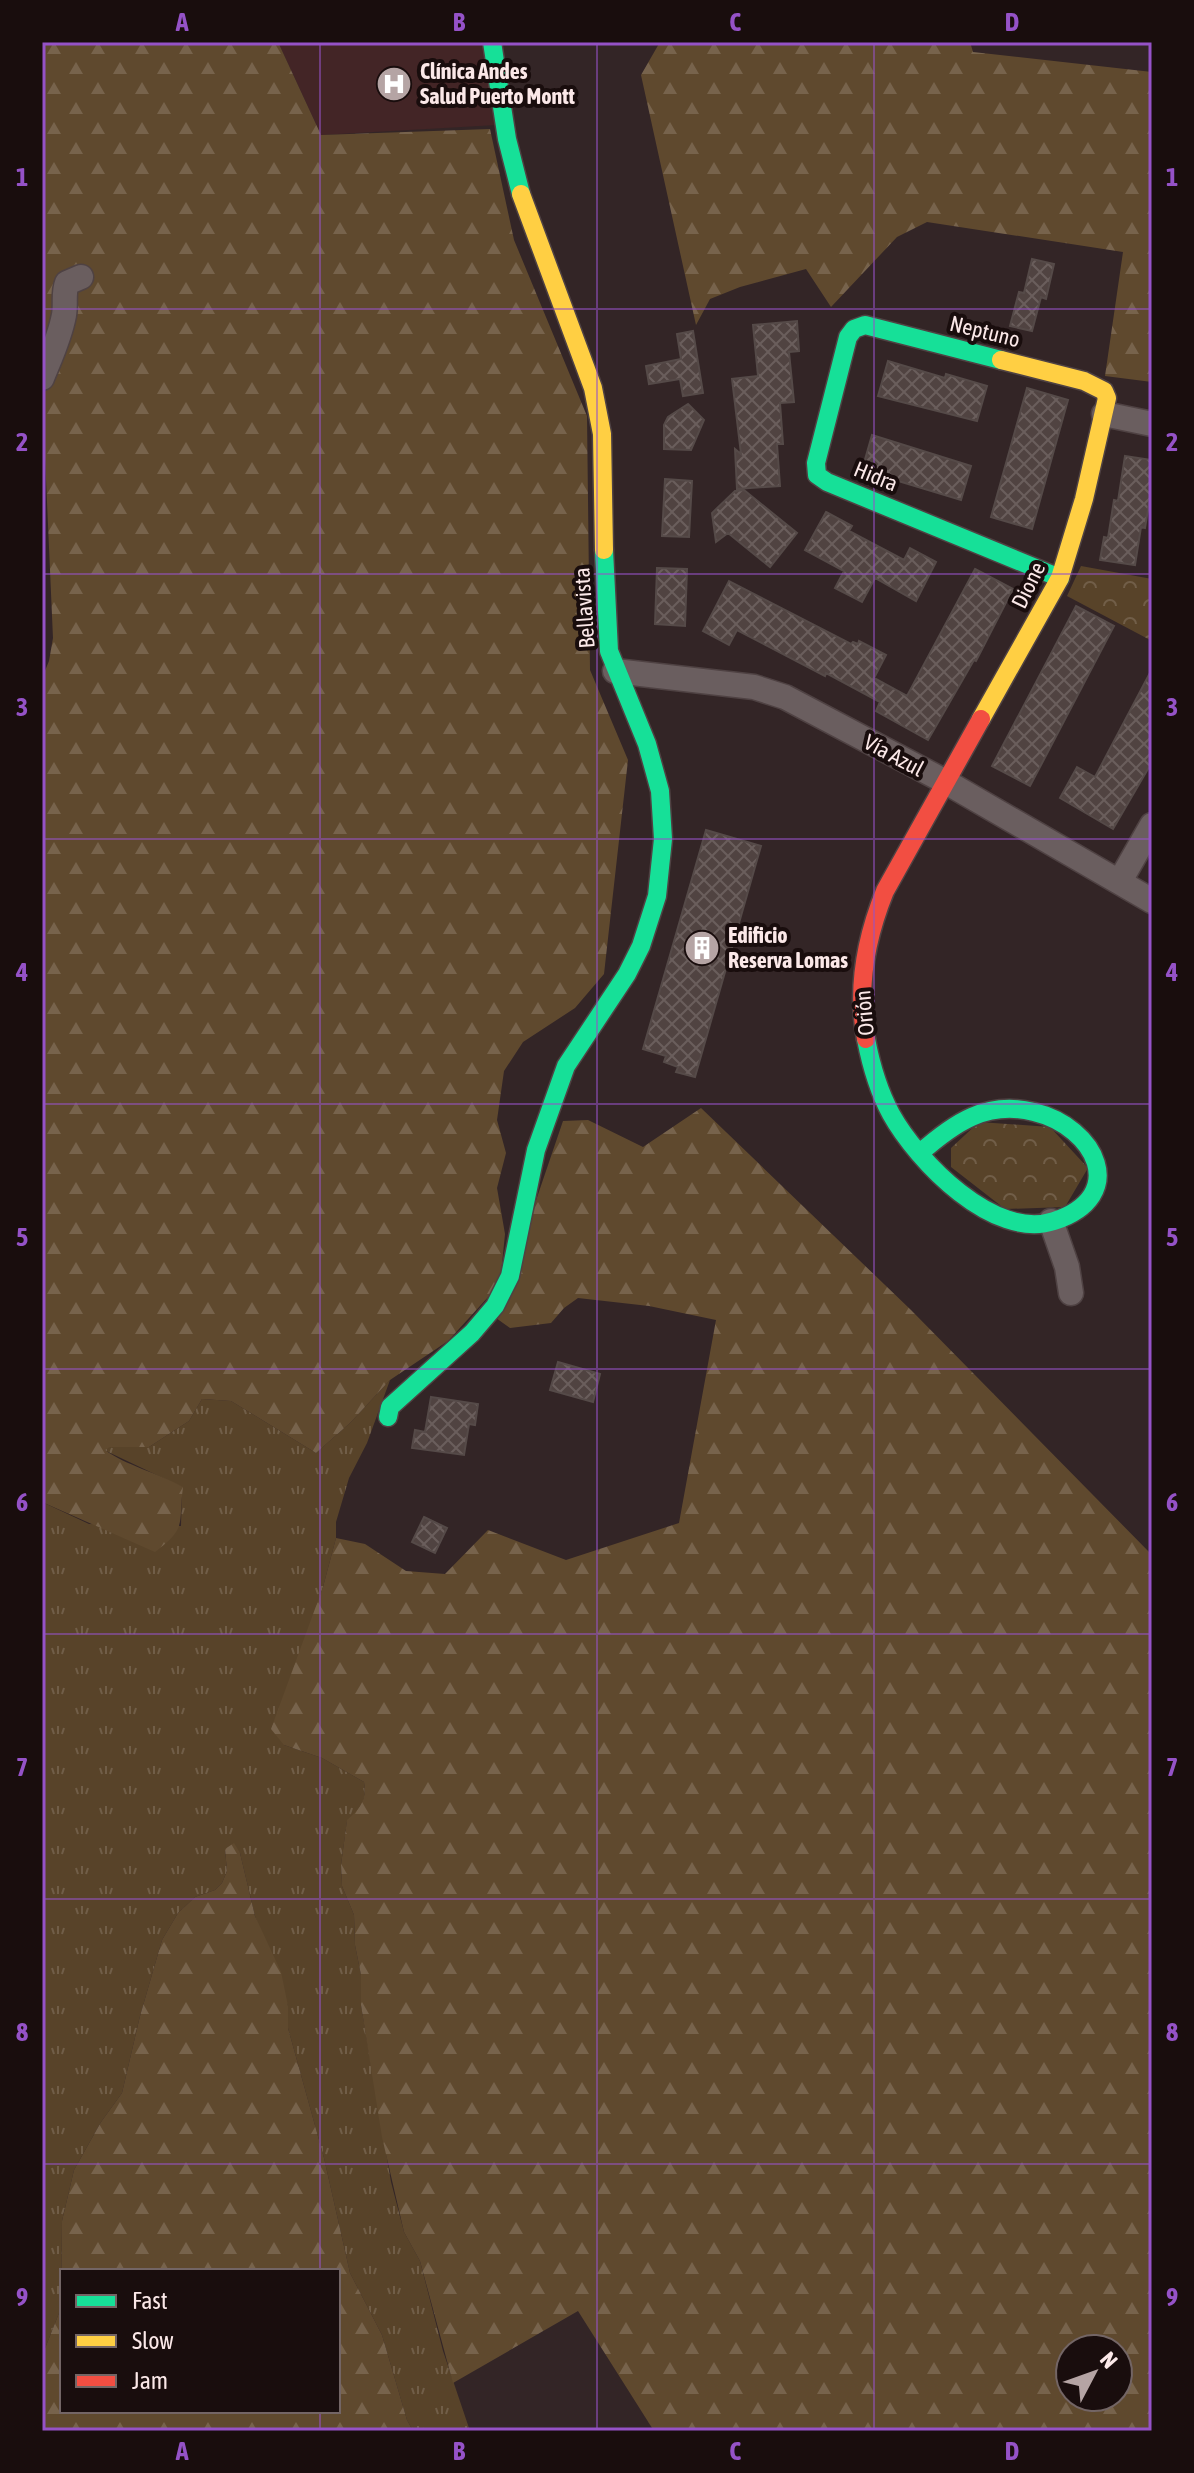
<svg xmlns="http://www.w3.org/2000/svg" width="1194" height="2473" viewBox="0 0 1194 2473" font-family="'Asap Condensed',sans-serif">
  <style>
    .built { fill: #432526 }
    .grass { fill: url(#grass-tufts) }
    .forest { fill: url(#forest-firs); fill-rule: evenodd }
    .park { fill: url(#park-crowns) }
    .building { fill: url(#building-cross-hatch); stroke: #554a48; stroke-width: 2 }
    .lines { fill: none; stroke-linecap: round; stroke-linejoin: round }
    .street-casing { stroke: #4f4243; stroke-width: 27 }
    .fast-casing { stroke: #4f4243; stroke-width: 21 }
    .slow-casing { stroke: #4f4243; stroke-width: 21 }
    .jam-casing { stroke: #4f4243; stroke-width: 21 }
    .street { stroke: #6a5e5f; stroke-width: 24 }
    .fast { stroke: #16e098; stroke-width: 18 }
    .slow { stroke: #ffcf43; stroke-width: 18 }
    .jam { stroke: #f24e42; stroke-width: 18 }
    .grid { fill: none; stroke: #9552c7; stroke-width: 2; stroke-opacity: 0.55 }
    .labels { text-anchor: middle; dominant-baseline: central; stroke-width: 8; stroke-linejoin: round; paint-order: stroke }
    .poi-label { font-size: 22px; font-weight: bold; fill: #fbe8e8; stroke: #190d0d; text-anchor: start }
    .street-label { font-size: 22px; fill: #fbe8e8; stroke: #190d0d }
    .neatline { fill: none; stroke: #9552c7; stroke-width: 3 }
    .grid-label { font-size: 26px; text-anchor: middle; font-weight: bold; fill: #9552c7 }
  </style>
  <defs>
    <pattern id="grass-tufts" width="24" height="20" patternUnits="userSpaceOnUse" patternTransform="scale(2)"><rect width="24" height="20" fill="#584329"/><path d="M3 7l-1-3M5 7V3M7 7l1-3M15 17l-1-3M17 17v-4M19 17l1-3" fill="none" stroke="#715e48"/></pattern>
    <pattern id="forest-firs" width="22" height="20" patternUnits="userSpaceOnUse" patternTransform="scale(2)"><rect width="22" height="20" fill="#5f492e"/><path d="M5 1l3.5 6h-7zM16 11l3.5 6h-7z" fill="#77634c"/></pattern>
    <pattern id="park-crowns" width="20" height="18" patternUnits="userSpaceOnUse" patternTransform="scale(2)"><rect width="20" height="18" fill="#584329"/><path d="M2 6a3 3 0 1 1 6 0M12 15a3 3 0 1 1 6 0" fill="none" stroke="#715e48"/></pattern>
    <pattern id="building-cross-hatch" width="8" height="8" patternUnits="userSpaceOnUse" patternTransform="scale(2)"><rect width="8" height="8" fill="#504341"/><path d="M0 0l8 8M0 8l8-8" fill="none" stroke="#6a5e5c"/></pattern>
  </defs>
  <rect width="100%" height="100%" fill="#332526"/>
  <!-- built -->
  <path class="built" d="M278 42H484L497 125 321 135Z"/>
  <!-- grass -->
  <path class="grass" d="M390 1380 367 1443 349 1478 336 1522V1538L323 1587 303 1647 284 1745 322 1758 364 1782C367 1800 361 1809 347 1821L341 1865 342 1886 354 1915 355 1945 361 1975V2005L391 2182 404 2232 420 2261 443 2351 470 2431H413L407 2420 382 2335 350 2273 324 2158 288 2028V2006L255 1916 240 1853 225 1849 227 1871 222 1883 215 1890 195 1897 178 1913 162 1940 140 2016 122 2093 101 2122 74 2170 62 2221 61 2308 42 2356V1502L89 1524 181 1526 182 1487 104 1450 109 1447H149L189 1421 202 1399 231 1401 316 1453 350 1423Z"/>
  <!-- forest -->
  <path class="forest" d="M42 42H278L321 135 490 129 514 240 587 416 590 670 628 760 604 974 575 1008 523 1042 504 1071 497 1120 506 1153 497 1188 505 1234 500 1284 448 1341 390 1380 350 1423 316 1453 231 1401 202 1399 189 1421 149 1447H110L105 1450C125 1465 158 1473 183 1487 178 1524 188 1527 155 1552L42 1502V678L49 661 53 638 42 388Z
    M660 42H970L973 52 1152 72V382L1105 376 1123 252 927 222 897 237 831 307 806 269 740 287 710 299 696 325 641 75Z
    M701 1108 911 1310 1152 1555V2431H654L578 2311 453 2383 420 2261 404 2232 382 2137 361 2005V1975L355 1945 354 1915 342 1886 341 1865 347 1820C360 1809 367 1800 364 1782L322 1758 284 1745 271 1729 323 1587 336 1538 365 1544 406 1571 445 1574 488 1530 566 1560 679 1523 716 1320 649 1306 578 1298 564 1308 551 1323 510 1328 496 1318 563 1121 588 1120 643 1147ZM1070 2349H1118V2397H1070Z
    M234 1843 240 1853 255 1916 281 1972 288 2006V2028L324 2158 350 2273 382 2335 407 2420 413 2431H42V2356L61 2308 62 2221 74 2170 101 2122 122 2093 140 2016 162 1940 178 1913 195 1897 215 1890 222 1883 227 1871 225 1849ZM62 2271H338V2411H62Z"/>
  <!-- park -->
  <path class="park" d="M1081 566 1152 579V641L1067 596Z
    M979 1122 1050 1127 1088 1168 1065 1207 1005 1209 951 1167V1148Z"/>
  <!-- building -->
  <path class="building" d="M1032 259 1054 264 1046 299 1041 297 1032 331 1010 326 1019 292 1024 293Z
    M797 321 799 351 789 352 794 402 780 403 783 444H777L780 486 737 489 735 449 741 454 732 379 758 376 753 325Z
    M693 331 703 393 683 396 680 379 649 384 646 366 681 359 677 334Z
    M888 361 945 378 946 374 987 386 977 421 878 396Z
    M1027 388 1068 400 1032 529 991 517Z
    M688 404 704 420 691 450 664 449V425L668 417Z
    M872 435 971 466 961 500 862 470Z
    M1125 456 1152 460V486L1145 528 1141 527 1135 565 1100 560 1104 537 1108 538 1114 500 1118 501Z
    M665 479 692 481 689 537 662 536Z
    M744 490 797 533 770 567 728 533 716 542 712 513 735 491Z
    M826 512 852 526 849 531 904 560 910 548 936 562 916 601 875 578 862 602 835 588 844 571 805 550Z
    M657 568 687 569 685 626 655 624Z
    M975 569 1013 589 976 661 974 660 928 740 876 711 880 702 826 673 825 676 737 630 729 645 703 631 729 581 851 644 853 642 858 644 859 641 886 655 874 678 907 696Z
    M1076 606 1114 626 1030 786 992 766Z
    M1152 669V762L1113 829 1060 798 1077 767 1095 777Z
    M706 830 761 846 695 1077 676 1072 678 1067 664 1062 666 1056 643 1049Z
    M558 1362 600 1374 593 1402 550 1390Z
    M431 1397 478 1404 475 1425 469 1424 464 1455 412 1448 415 1430 425 1432Z
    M424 1517 447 1528 435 1553 412 1542Z"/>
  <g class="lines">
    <defs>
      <path id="street" d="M42 378C50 358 60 337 64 315 66 304 63 293 67 283L81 277
        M1104 414 1152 424
        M615 671 754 687 785 697 946 782 1152 901
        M1120 881 1152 825
        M1051 1221 1067 1267 1071 1293"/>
      <path id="fast" d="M492 42 507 139 521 194
        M1001 360 865 325 854 329 848 337 816 463 817 475 827 482 1060 578
        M866 1039C871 1065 878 1090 891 1114 917 1161 994 1241 1054 1221 1130 1196 1096 1127 1034 1112 987 1100 954 1123 920 1153
        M388 1417 390 1407 472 1333 495 1306 510 1276 536 1150 566 1066 627 974 641 946 657 896 663 839 660 791 647 744 609 651 604 550"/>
      <path id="slow" d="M521 194 593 388 602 434 604 550
        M981 719 1060 578 1084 499 1107 398 1104 391 1084 381 1001 360"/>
      <path id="jam" d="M866 1039C856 988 866 938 885 891L981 719"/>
    </defs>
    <!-- street casing -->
    <use href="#street" class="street-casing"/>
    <!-- fast casing -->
    <use href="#fast" class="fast-casing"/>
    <!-- slow casing -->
    <use href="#slow" class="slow-casing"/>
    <!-- jam casing -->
    <use href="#jam" class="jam-casing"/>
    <!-- street -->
    <use href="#street" class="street"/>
    <!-- fast -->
    <use href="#fast" class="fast"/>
    <!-- slow -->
    <use href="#slow" class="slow"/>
    <!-- jam -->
    <use href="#jam" class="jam"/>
  </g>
  <!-- grid -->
  <path class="grid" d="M320 42V2271M597 42V2431M874 42V2431M42 309H1152M42 574H1152M42 839H1152M42 1104H1152M42 1369H1152M42 1634H1152M42 1899H1152M42 2164H1152M320 2411V2431"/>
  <!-- icons -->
  <defs>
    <symbol id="hospital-disc" viewBox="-11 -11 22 22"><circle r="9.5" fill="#b5a4a4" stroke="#190d0d"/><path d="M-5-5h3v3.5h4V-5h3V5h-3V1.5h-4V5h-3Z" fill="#fff"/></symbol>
    <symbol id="building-disc" viewBox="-11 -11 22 22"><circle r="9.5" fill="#b5a4a4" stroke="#190d0d"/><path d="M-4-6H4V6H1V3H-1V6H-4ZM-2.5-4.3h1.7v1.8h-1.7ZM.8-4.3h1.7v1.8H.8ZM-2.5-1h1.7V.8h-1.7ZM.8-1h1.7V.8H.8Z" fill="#fff"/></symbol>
  </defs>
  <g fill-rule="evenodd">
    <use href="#hospital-disc" x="374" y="64" width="40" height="40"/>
    <use href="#building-disc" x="682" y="928" width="40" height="40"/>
  </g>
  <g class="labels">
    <!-- poi labels -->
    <g class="poi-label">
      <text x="420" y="71">Clínica Andes<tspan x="420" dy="25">Salud Puerto Montt</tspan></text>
      <text x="728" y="935">Edificio<tspan x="728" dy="25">Reserva Lomas</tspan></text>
    </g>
    <!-- street labels -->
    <g class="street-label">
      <text transform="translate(985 331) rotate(14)">Neptuno</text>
      <text transform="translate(876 476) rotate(22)">Hidra</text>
      <text transform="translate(1028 585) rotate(-64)">Dione</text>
      <text transform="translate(584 608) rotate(-94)">Bellavista</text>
      <text transform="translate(894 755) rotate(28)">Vía Azul</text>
      <text transform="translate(864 1013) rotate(-95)">Orión</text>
    </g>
  </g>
  <!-- border -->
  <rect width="1194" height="2473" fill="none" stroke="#190d0d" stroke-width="88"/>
  <!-- legend -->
  <rect x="60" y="2269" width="280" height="144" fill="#190d0d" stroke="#736565" stroke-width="2"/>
  <rect x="76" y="2295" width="40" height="12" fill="#16e098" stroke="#736565" stroke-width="2"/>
  <text x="132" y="2309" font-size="24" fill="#fbe8e8">Fast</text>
  <rect x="76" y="2335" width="40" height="12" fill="#ffcf43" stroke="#736565" stroke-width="2"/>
  <text x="132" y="2349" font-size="24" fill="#fbe8e8">Slow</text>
  <rect x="76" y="2375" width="40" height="12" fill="#f24e42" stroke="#736565" stroke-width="2"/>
  <text x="132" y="2389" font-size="24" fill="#fbe8e8">Jam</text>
  <!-- north arrow -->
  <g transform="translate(1094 2373) rotate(49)"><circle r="38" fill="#190d0d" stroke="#736565" stroke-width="2"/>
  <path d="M0-6L14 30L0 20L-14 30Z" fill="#b5a4a4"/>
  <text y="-12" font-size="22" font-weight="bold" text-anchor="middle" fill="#fbe8e8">N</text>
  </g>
  <rect x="44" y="44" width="1106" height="2385" class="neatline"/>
  <g class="grid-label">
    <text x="182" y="31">A</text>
    <text x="459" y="31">B</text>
    <text x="735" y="31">C</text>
    <text x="1012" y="31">D</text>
    <text x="22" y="186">1</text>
    <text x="1172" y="186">1</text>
    <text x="22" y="451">2</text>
    <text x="1172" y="451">2</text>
    <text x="22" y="716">3</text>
    <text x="1172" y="716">3</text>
    <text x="22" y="981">4</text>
    <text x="1172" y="981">4</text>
    <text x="22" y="1246">5</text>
    <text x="1172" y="1246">5</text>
    <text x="22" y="1511">6</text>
    <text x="1172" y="1511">6</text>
    <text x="22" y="1776">7</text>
    <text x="1172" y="1776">7</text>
    <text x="22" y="2041">8</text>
    <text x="1172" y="2041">8</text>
    <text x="22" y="2306">9</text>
    <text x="1172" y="2306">9</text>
    <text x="182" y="2460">A</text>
    <text x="459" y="2460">B</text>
    <text x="735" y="2460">C</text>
    <text x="1012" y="2460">D</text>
  </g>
</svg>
